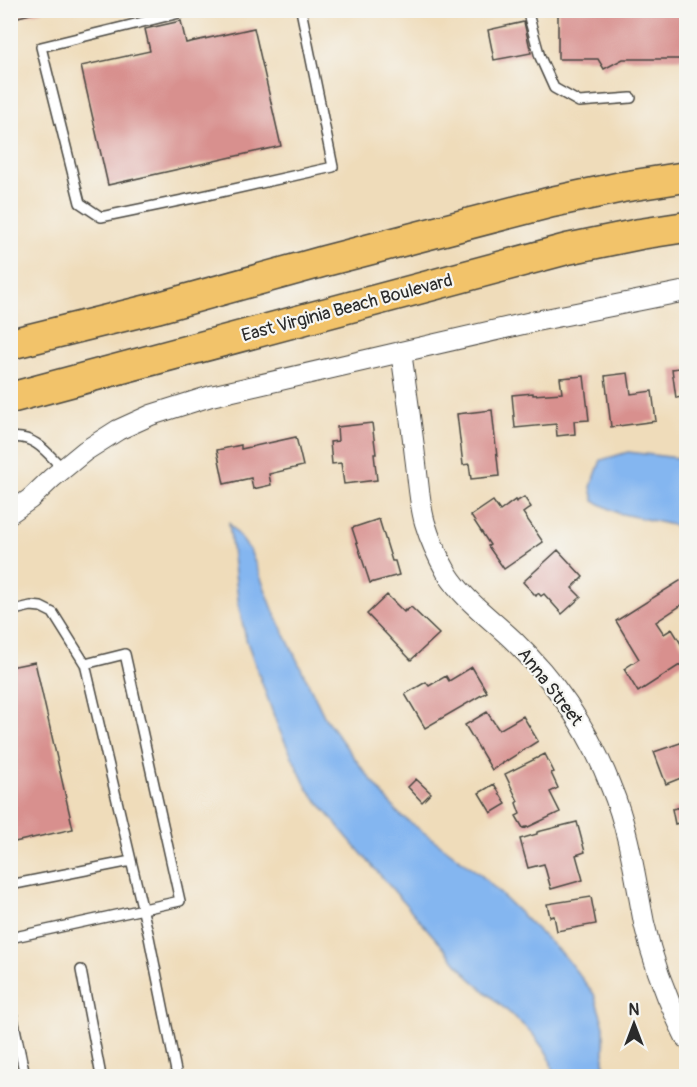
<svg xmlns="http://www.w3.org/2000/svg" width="697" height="1087" viewBox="0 0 697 1087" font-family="Pangolin,sans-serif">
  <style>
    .water { fill: #84b6f0; stroke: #58708e; stroke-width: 1.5 }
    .building { fill: #d8908e }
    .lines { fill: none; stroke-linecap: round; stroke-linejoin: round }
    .lane-casing { stroke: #484640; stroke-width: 12 }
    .street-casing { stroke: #484640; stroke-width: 22 }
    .primary-casing { stroke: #484640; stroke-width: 33 }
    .lane { stroke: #fff; stroke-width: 9 }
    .street { stroke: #fff; stroke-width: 20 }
    .primary { stroke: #f2c36a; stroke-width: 30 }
    .labels { text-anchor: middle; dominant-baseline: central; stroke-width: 4.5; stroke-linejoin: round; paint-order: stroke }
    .street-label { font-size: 18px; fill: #2b2b2b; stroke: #f6f6f2 }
  </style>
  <rect width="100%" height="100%" fill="#f6f6f2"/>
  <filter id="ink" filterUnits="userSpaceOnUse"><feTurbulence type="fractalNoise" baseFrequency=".0167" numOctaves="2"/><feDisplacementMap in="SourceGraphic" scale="12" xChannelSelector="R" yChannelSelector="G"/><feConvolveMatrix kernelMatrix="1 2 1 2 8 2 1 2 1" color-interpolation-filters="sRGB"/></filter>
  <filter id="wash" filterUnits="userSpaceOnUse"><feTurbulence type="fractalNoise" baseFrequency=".008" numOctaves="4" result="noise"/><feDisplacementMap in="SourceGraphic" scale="24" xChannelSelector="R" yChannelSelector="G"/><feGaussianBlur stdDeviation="1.35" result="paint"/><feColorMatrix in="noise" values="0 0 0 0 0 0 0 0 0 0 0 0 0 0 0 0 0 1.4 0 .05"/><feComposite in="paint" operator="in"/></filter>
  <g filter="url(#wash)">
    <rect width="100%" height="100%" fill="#efdcba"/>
    <!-- water -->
    <path class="water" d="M628 452 686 459V528L618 513 594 501 591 487 601 460Z
      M229 523 250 550 274 612 325 718 361 767 399 814 481 875 566 958 594 994 604 1026V1076H554L549 1056 532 1033 469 977 347 837 307 788 278 727 246 639 239 607Z"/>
    <g id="blocks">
      <!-- building -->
      <path class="building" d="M10 10H43V11L10 19Z
        M558 10H686V59H623L604 69 598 59H558Z
        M181 21 186 43 254 28 281 146 108 185 81 66 150 51 145 29Z
        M524 22 531 53 494 60 488 30Z
        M686 367V396L676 398 672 369Z
        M628 373 631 394 652 391 656 421 611 427 605 376Z
        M584 376 589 420 574 421 575 434 557 436 556 424 515 428 512 395 533 393V395L562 393 560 378Z
        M492 410 499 476 471 479 469 464 463 465 457 414Z
        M372 423 376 454H374L377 480 344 484 341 463 332 464 330 442 338 441 337 427Z
        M296 437 303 466 269 474 271 485 253 489 251 478 224 484 217 450 241 445V449Z
        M524 497 531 507 523 513 543 542 504 569 488 546 490 545 471 516 493 501 500 511 515 500 516 502Z
        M379 519 392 561H395L399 575 370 583 352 528Z
        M558 550 583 577 572 588 581 597 562 614 544 594 541 596 538 593 536 596 523 582Z
        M686 577V602L656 622 664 634 672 629 686 652V661L638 692 624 669 639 659 616 621Z
        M387 595 404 612 405 610 406 611 411 607 439 634 411 660 367 614Z
        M35 662 73 829 10 843V667Z
        M472 667 487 692 425 728 405 694 426 682 429 686 446 676 449 681Z
        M487 712 499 730 523 716 538 741 492 770 465 725Z
        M686 741V776L666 784 654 752Z
        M545 754 554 772 551 773 558 788 550 792 560 812 526 828V827L523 828 516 816 520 814 516 803 518 801 505 774Z
        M416 779 431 793 422 802 408 787Z
        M494 784 506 804 491 813 479 793Z
        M686 806V821L675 824 672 809Z
        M577 822 585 852 576 855 583 880 551 889 544 864 528 868 520 839 537 834V832Z
        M591 897 596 924 557 931 554 916 550 917 547 904Z"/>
    </g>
  </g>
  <g filter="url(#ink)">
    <use href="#blocks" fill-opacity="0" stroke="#484640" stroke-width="1.5"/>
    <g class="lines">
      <defs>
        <path id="lane" d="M192 10 41 47 80 203 101 217 198 197 333 167 301 10
          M527 10 540 57 554 88 579 102 631 98
          M10 438C35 434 48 454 63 469
          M10 611 31 606 41 607 53 613 85 664 149 937 177 1076
          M10 885 131 861
          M10 938 180 901 125 654 85 664
          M81 970 101 1076
          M10 1004 25 1076"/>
        <path id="street" d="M401 352C406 387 411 421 415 456 418 477 419 503 425 523 430 540 438 557 447 573 463 599 491 619 513 640 555 681 590 732 611 787 629 830 635 877 644 923 653 963 668 1002 686 1038
          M10 513 30 499 52 478 85 451 118 430 151 415 211 396 401 352 536 321 686 291"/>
        <path id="primary" d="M10 344 156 308 325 261 552 202 622 187 686 177
          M10 398 567 249 640 234 686 227"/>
      </defs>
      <!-- lane casing -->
      <use href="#lane" class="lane-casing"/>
      <!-- street casing -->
      <use href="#street" class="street-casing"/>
      <!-- primary casing -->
      <use href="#primary" class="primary-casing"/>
      <!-- lane -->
      <use href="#lane" class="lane"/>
      <!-- street -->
      <use href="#street" class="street"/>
      <!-- primary -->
      <use href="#primary" class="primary"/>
    </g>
  </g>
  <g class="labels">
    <!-- street labels -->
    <g class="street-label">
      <text transform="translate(347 308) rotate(-15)">East Virginia Beach Boulevard</text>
      <text transform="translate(550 687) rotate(52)">Anna Street</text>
    </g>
  </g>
  <!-- margin -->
  <rect width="697" height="1087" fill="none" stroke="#f6f6f2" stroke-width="36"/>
  <!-- north arrow -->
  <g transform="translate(634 1024)" stroke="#f6f6f2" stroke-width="4.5" paint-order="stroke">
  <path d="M0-4.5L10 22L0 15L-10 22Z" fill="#2b2b2b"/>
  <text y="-9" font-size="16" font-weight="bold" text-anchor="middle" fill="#2b2b2b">N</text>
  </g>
</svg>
